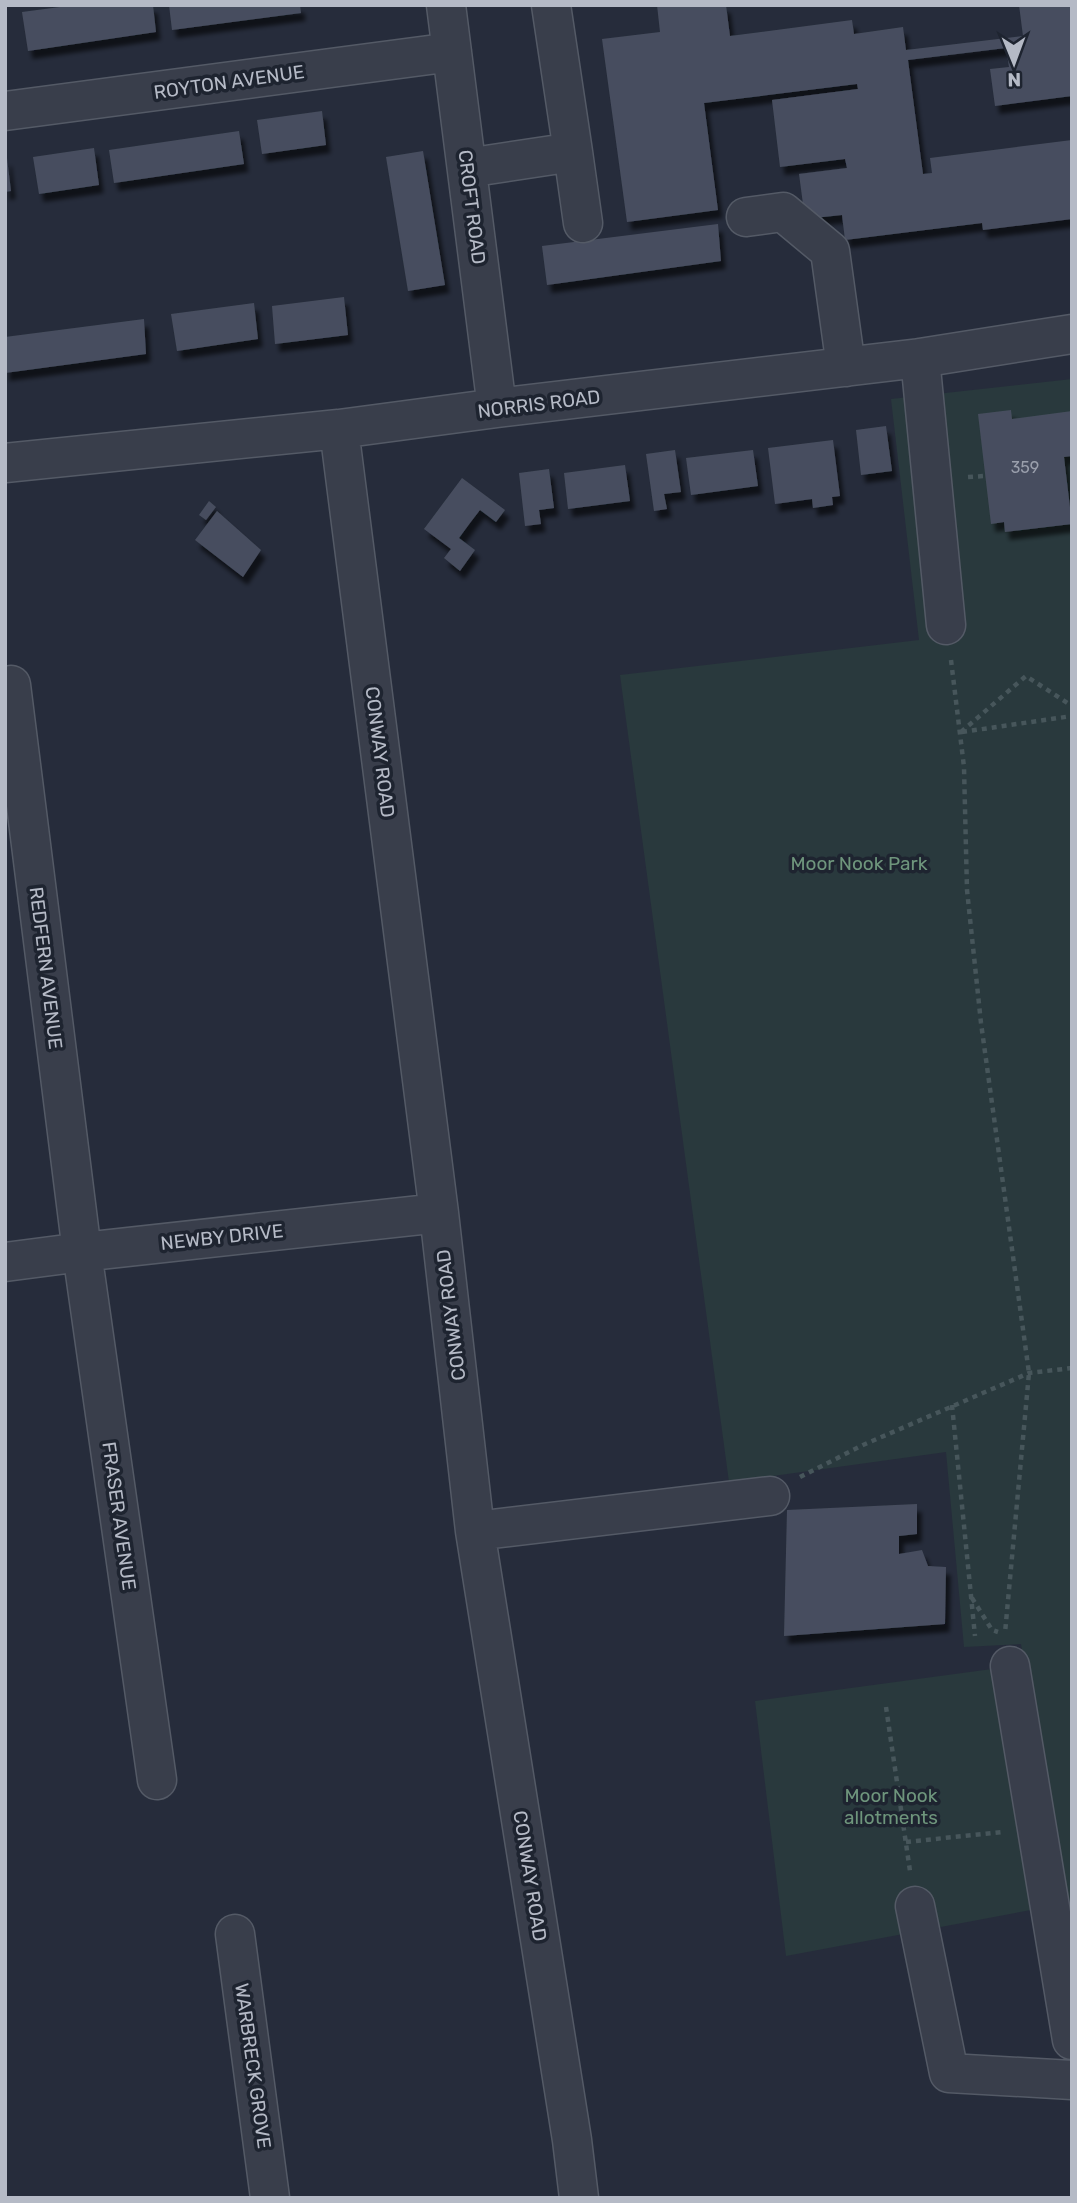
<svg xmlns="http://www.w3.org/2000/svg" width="1077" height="2203" viewBox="0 0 1077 2203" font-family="Rubik,sans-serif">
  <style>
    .green { fill: #29393d }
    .building { fill: #474e5e; filter: url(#shadow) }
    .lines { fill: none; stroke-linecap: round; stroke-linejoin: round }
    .minor-casing { stroke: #545a66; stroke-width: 41 }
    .path { stroke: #47565b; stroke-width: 4.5; stroke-dasharray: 5 5; stroke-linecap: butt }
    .minor { stroke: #393e4b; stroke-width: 38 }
    .labels { text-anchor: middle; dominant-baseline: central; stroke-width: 7; stroke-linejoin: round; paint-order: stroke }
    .number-label { font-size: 16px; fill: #9a9fac }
    .street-label { font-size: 19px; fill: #b5bac6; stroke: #1e2430 }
    .park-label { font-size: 19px; fill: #6e957c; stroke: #1e2430 }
  </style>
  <defs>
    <filter id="shadow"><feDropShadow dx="4.5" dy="8" stdDeviation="2" flood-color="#0009"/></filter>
  </defs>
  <rect width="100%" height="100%" fill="#262c3b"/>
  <!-- green -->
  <path class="green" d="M1072 379V1950L1021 1644 964 1647 946 1452 729 1482 620 675 919 640 891 399Z
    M992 1669 1031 1910 786 1956 755 1701Z"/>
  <!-- building -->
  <path class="building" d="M75 5H153L156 32 28 51 22 12Z
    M169 5H300L301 13 172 30Z
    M657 5H726L730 36 852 20 854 34 903 27 906 50 1023 36 1019 5H1072V96L995 106 990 69 1009 67 1006 48 908 60 923 174 932 173 930 158 1072 140V219L983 230 982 223 845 240 842 215 805 219 799 174 847 168 845 159 780 167 772 100 858 89 857 84 704 103 718 210 627 222 602 39 660 32Z
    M322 111 326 145 262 154 257 120Z
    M239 131 244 164 114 183 109 150Z
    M94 148 99 185 39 194 33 157Z
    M423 151 445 285 408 291 386 157Z
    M7 158 11 191 5 192V159Z
    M718 224 721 261 547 285 542 246Z
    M344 297 348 335 275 344 272 306Z
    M254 303 258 339 177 351 171 314Z
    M144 319 146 354 5 373V337Z
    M1011 410 1012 419 1072 411V456L1064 457 1072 524 1005 532 1004 522 991 524 978 414Z
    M886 426 892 471 861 475 856 430Z
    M833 440 840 496 832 497 833 505 813 508 812 499 775 504 768 448Z
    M675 450 681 492 664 494 667 509 654 511 646 454Z
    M753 450 758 486 691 495 686 458Z
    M625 465 630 501 568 509 564 473Z
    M549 469 554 508 539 510 541 524 525 526 519 473Z
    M462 478 505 510 496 522 480 510 470 523 459 538 475 550 460 571 444 558 451 549 424 529Z
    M209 501 216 507 206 520 199 515Z
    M217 511 261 550 243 577 195 540Z
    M917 1504V1534L899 1536V1554L922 1550 928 1566 946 1567 945 1624 784 1636 787 1510Z"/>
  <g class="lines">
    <defs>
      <path id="minor" d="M446 5 497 408
        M551 5 573 152
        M5 111 452 52
        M467 168 573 152 583 223
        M746 217 783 212 830 251 846 367
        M920 358 946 625
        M339 429 439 1213 475 1531 572 2140 579 2198
        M5 463 339 429 497 408 920 358 1072 334
        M11 685 82 1252 157 1780
        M5 1262 82 1252 439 1213
        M475 1531 770 1496
        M1010 1666 1072 2040
        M915 1906 949 2073 1072 2080
        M235 1934 270 2198"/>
    </defs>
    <!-- minor casing -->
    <use href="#minor" class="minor-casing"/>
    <!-- path -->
    <path class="path" d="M968 477 985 476
      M951 660 964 767 967 890 981 1023 1029 1373 1005 1633
      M961 732 1026 676 1072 706
      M962 732 1072 716
      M952 1405 975 1636
      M800 1477 863 1445 1029 1373 1072 1368
      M972 1598 992 1630 998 1632
      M886 1707 910 1871
      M906 1842 1002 1832"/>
    <!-- minor -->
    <use href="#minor" class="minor"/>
  </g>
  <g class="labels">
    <!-- number labels -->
    <g class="number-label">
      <text x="1025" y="467">359</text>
    </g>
    <!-- street labels -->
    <g class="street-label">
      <text transform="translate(229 82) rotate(-8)">ROYTON AVENUE</text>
      <text transform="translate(472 207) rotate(83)">CROFT ROAD</text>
      <text transform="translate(539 404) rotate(-7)">NORRIS ROAD</text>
      <text transform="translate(380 752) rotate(83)">CONWAY ROAD</text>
      <text transform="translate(46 968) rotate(83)">REDFERN AVENUE</text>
      <text transform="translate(222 1237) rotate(-6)">NEWBY DRIVE</text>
      <text transform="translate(451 1315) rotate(-97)">CONWAY ROAD</text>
      <text transform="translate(119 1516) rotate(82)">FRASER AVENUE</text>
      <text transform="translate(530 1876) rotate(81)">CONWAY ROAD</text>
      <text transform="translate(253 2066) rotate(82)">WARBRECK GROVE</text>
    </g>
    <!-- park labels -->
    <g class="park-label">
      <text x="859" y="863">Moor Nook Park</text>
      <text x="891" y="1795">Moor Nook<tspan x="891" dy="22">allotments</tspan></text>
    </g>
  </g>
  <!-- border -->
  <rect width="1077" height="2203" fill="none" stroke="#b5bac6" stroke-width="14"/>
  <!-- north arrow -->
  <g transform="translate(1014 63) rotate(179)" stroke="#1e2430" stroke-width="5" paint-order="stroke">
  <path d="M0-5L12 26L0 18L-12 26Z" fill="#b5bac6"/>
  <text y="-10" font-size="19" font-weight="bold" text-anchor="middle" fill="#b5bac6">N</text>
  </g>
</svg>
